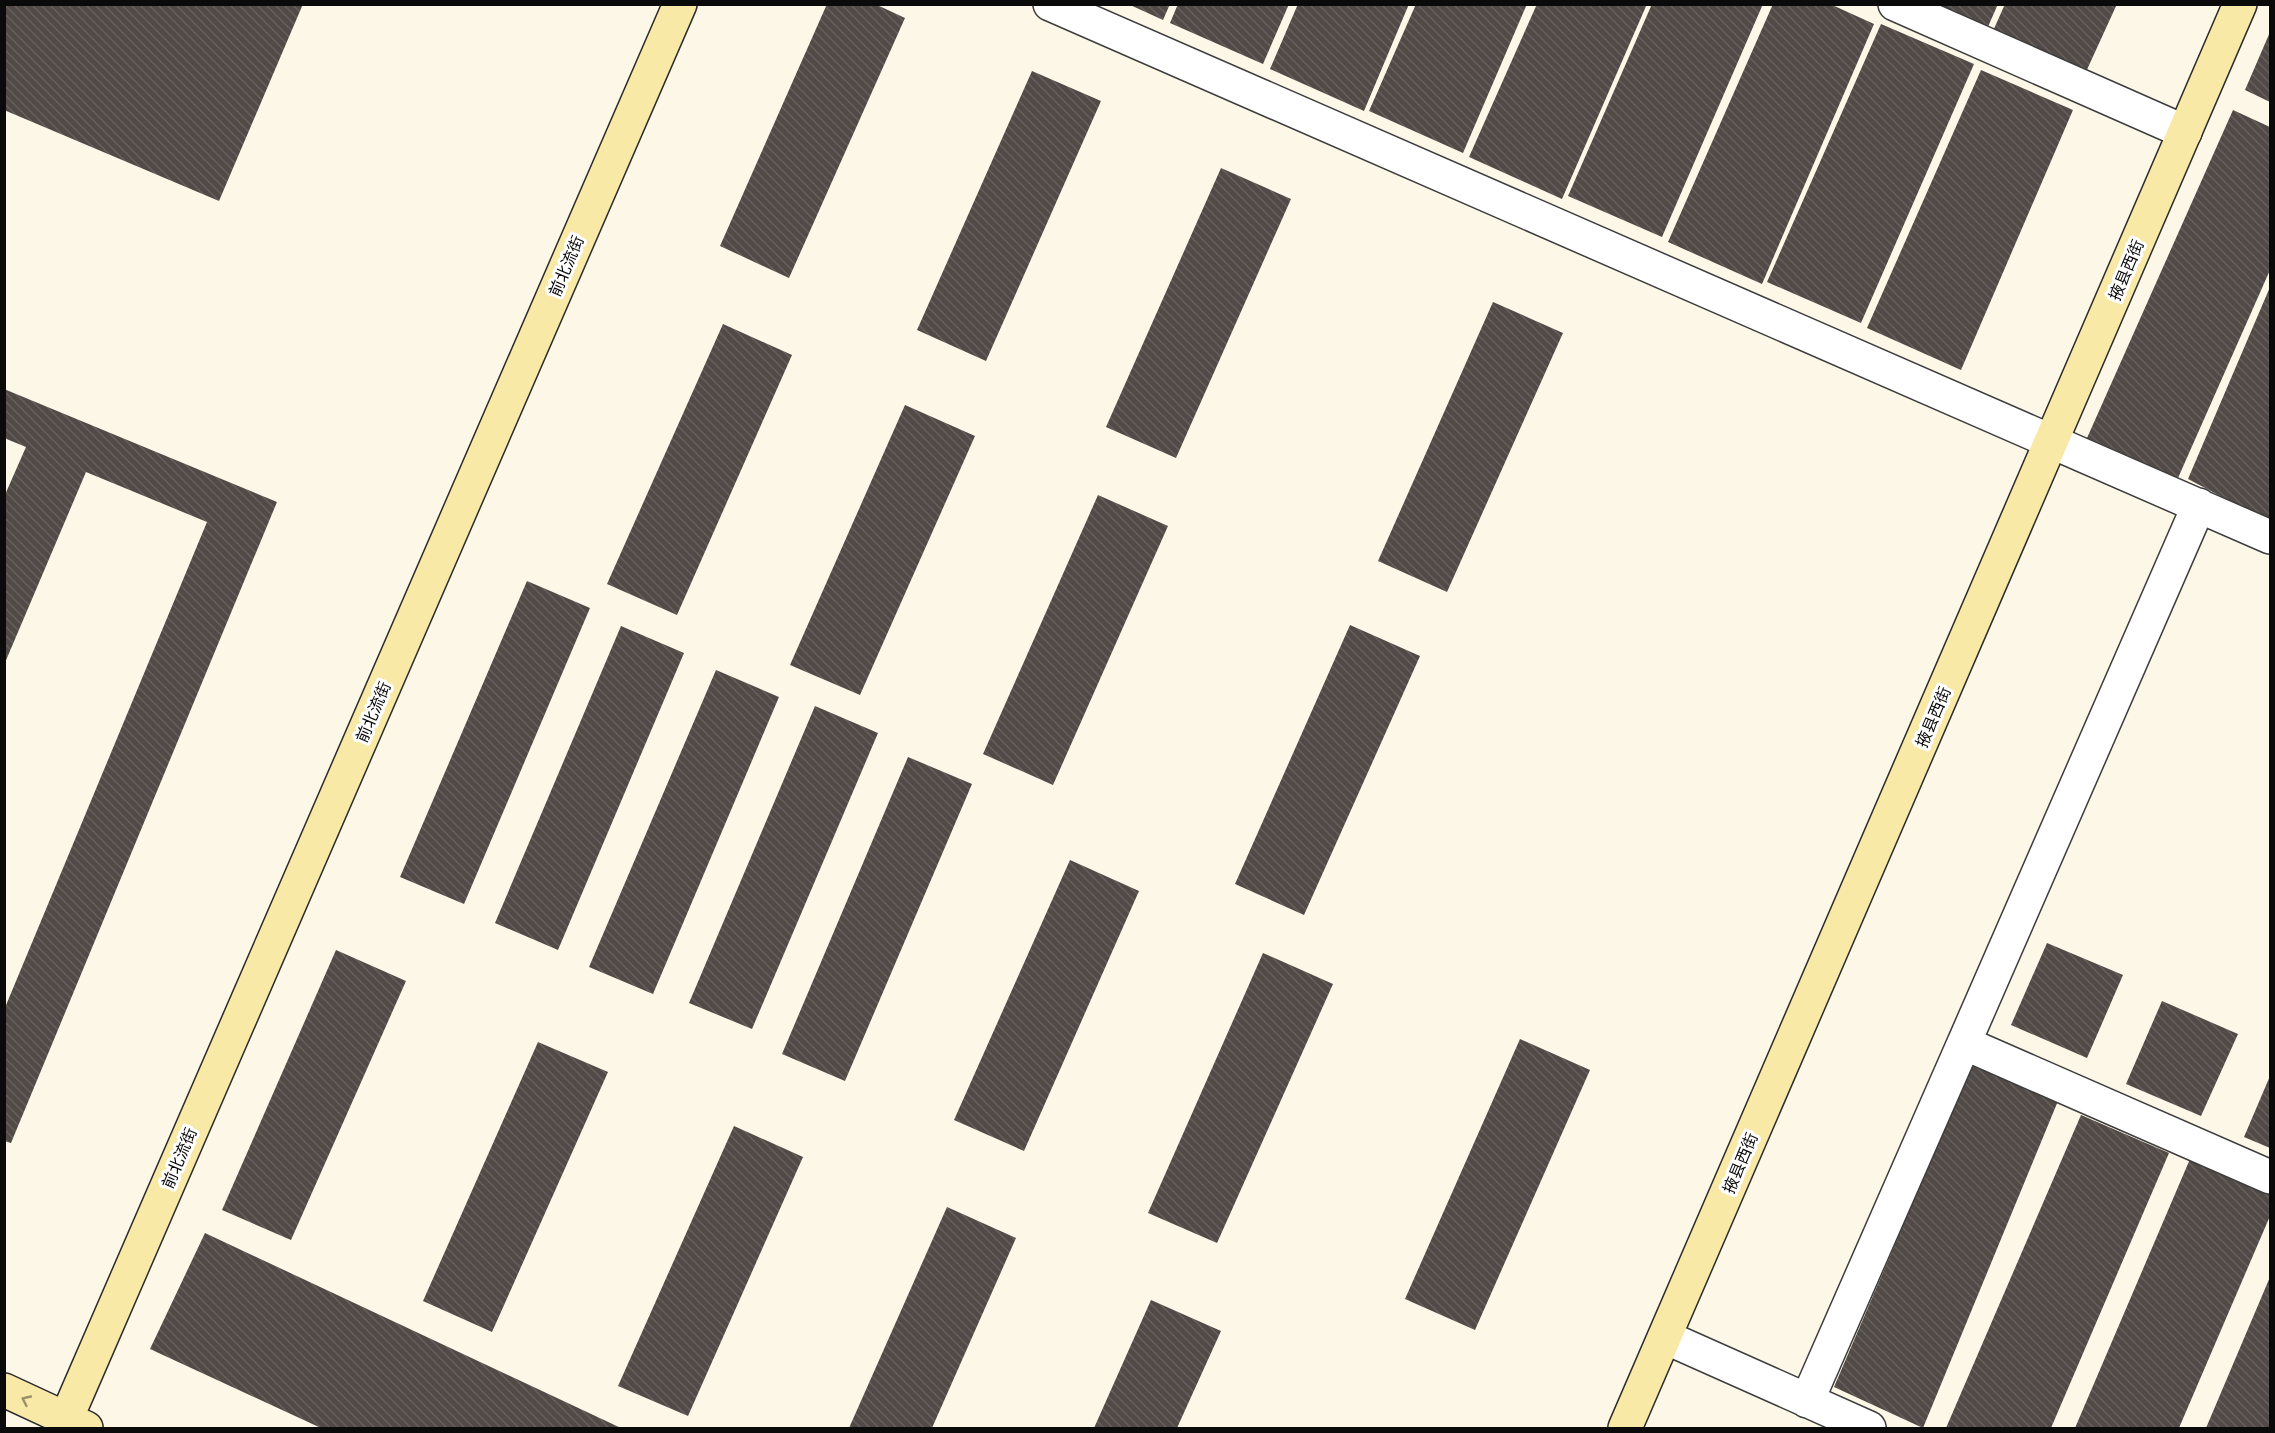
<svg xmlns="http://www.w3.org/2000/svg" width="2275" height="1433" viewBox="0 0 2275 1433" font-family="'Libre Baskerville','Noto Sans SC',serif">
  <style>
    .building { fill: url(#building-back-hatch) }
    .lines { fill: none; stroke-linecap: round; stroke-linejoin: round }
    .street-casing { stroke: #3d3d3d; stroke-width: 36 }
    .secondary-casing { stroke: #2c2c2c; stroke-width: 36 }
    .street { stroke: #fff; stroke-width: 33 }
    .secondary { stroke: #f9e9a7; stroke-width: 33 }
    .oneway { stroke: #999068 }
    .labels { text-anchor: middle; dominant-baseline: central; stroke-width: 6; stroke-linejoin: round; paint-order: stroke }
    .street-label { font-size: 16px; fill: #0a0a0a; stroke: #fff }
  </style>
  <defs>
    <pattern id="building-back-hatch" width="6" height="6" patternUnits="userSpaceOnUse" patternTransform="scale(1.5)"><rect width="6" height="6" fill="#514a47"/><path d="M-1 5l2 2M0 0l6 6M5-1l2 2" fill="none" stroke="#65605d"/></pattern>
  </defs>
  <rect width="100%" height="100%" fill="#fdf7e8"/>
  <!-- building -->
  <path class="building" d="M4 4H303L219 201 4 110Z
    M827 4H875L905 18 789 278 720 246Z
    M1128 4H1170L1163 20Z
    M1178 4H1289L1263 64 1170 23Z
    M1298 4H1409L1364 111 1270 69Z
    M1416 4H1527L1463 153 1369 111Z
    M1537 4H1647L1562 199 1469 157Z
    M1652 4H1763L1662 237 1568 196Z
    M1773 4H1830L1874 24 1762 284 1668 242Z
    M1934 4H1998L1987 29Z
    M2005 4H2117L2085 74 1993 31Z
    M1881 24 1974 64 1861 323 1767 282Z
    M2270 32V102L2245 90Z
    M1981 70 2073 110 1961 370 1867 328Z
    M1032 71 1101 101 986 361 917 330Z
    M2233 110 2270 127V270L2178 478 2087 438Z
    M1221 168 1291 199 1176 458 1106 427Z
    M2270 287V522L2188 479Z
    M1493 302 1563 333 1447 592 1378 561Z
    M723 324 792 355 677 615 607 584Z
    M4 389 277 502 11 1143 4 1141V1010L207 522 86 472 4 665V497L26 447 4 438Z
    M905 405 975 436 860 695 790 665Z
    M1098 495 1168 526 1053 785 983 754Z
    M527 581 590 608 464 904 400 877Z
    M1350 625 1420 656 1304 915 1235 884Z
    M621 626 684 653 558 950 495 923Z
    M716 670 779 697 653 994 589 967Z
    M815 706 878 733 752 1029 689 1003Z
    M908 757 972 784 845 1081 782 1054Z
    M1070 860 1139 891 1024 1151 954 1120Z
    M2047 943 2123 975 2087 1058 2011 1025Z
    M336 950 406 981 291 1240 222 1210Z
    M1263 953 1333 984 1217 1243 1148 1213Z
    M2162 1001 2238 1034 2201 1116 2126 1084Z
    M1520 1039 1590 1070 1475 1330 1405 1299Z
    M538 1042 608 1072 492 1332 423 1301Z
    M1973 1062 2058 1101 1923 1428 1834 1387Z
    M2270 1076V1148L2244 1137Z
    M2081 1115 2169 1153 2051 1428H1946Z
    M734 1126 803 1157 688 1416 618 1386Z
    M2190 1159 2270 1193V1216L2179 1428H2075Z
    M947 1207 1016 1238 932 1428H849Z
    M205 1233 621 1428H321L150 1349Z
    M2270 1277V1428H2206Z
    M1151 1300 1221 1331 1177 1428H1094Z"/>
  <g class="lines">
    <defs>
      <path id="street" d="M1050 4 2270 537
        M1895 4 2185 132
        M1964 1043 2199 505
        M1665 1337 1869 1428
        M1807 1401 1964 1043 2270 1177"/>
      <path id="secondary" d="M4 1390 86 1428
        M66 1419 680 4
        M1625 1428 2240 4"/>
    </defs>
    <!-- street casing -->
    <use href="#street" class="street-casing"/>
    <!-- secondary casing -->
    <use href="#secondary" class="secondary-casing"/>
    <!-- street -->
    <use href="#street" class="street"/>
    <!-- secondary -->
    <use href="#secondary" class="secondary"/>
  </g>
  <!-- one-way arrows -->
  <defs><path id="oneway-chevron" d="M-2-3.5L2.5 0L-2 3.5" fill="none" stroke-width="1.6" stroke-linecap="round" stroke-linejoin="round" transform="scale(1.5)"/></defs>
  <use class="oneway" href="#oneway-chevron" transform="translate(26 1400) rotate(-155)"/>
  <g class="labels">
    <!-- street labels -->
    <g class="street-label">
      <text transform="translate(566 266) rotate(-67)">前北流街</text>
      <text transform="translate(2126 270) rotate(-67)">掖县西街</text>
      <text transform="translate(373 712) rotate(-67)">前北流街</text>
      <text transform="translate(1933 717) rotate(-67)">掖县西街</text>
      <text transform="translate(179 1158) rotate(-67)">前北流街</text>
      <text transform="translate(1740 1163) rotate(-67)">掖县西街</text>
    </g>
  </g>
  <!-- border -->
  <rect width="2275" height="1433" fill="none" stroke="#0a0a0a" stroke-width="12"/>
</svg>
